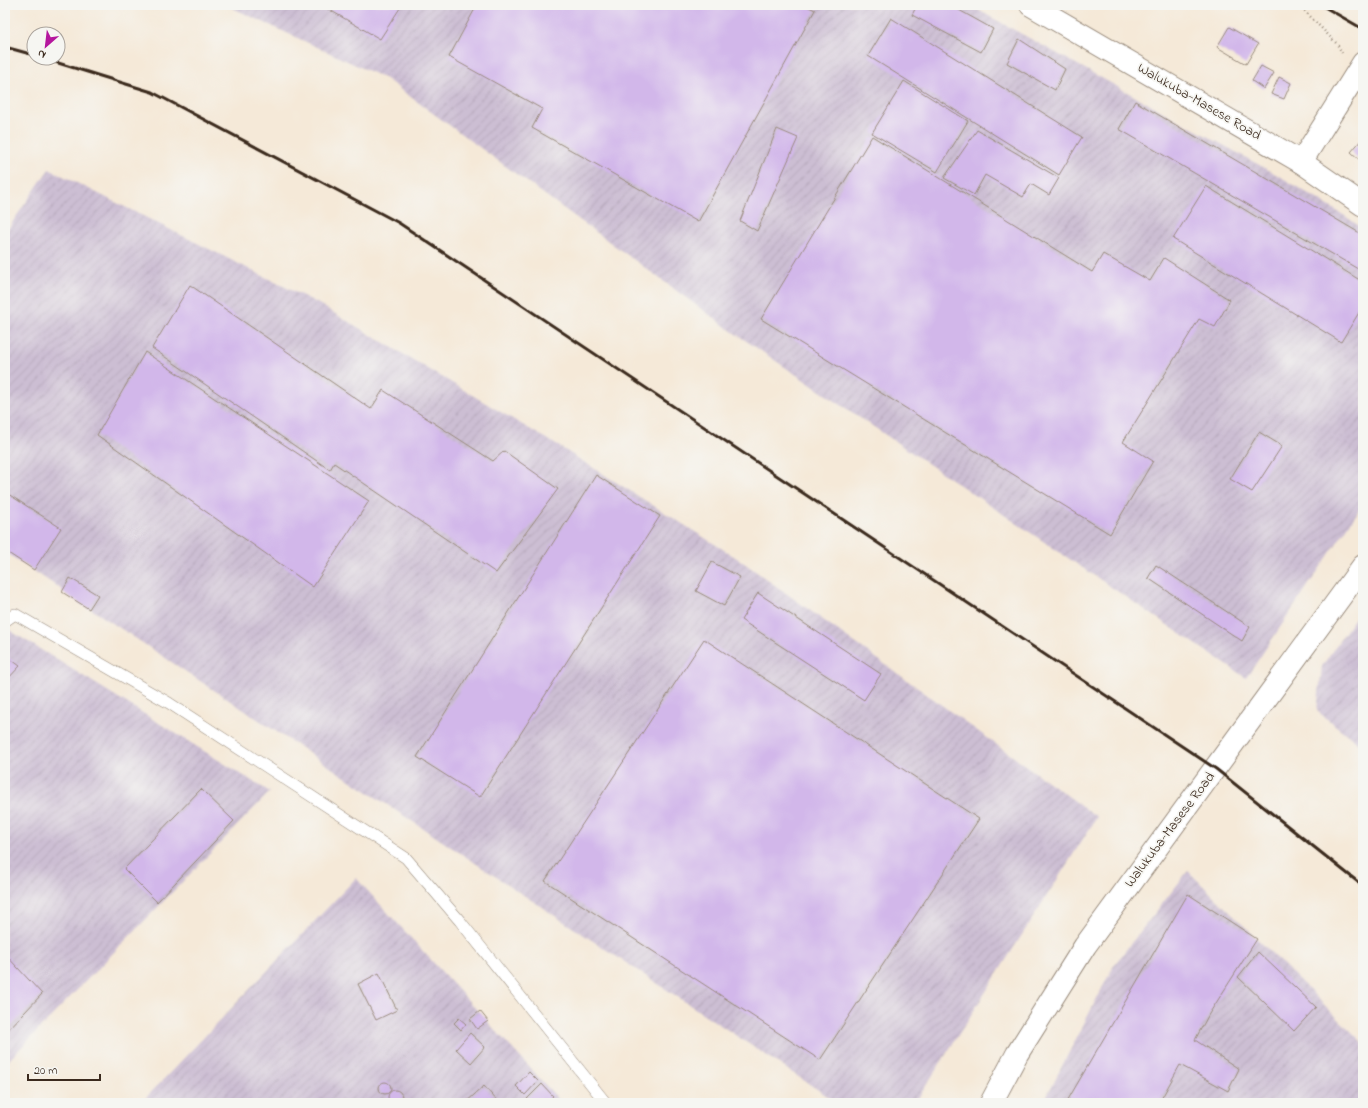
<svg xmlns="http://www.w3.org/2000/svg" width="1368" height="1108" viewBox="0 0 1368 1108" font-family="'Indie Flower',sans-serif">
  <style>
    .industrial { fill: url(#industrial-furrows) }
    .building { fill: #d2b7ea }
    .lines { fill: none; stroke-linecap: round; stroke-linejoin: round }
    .service-casing { stroke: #988a7b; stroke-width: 12 }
    .minor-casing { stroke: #988a7b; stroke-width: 24 }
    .tertiary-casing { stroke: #988a7b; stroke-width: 24 }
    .path { stroke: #988a7b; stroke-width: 2.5; stroke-dasharray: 1 3; stroke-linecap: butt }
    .service { stroke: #fff; stroke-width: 11 }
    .minor { stroke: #fff; stroke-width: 22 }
    .tertiary { stroke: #fff; stroke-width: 22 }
    .rail { stroke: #3b2a1e; stroke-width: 3 }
    .labels { text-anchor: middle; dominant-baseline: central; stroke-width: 3.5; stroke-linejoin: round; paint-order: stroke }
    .street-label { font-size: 14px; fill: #3b2a1e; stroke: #f6f6f2 }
  </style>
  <defs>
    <pattern id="industrial-furrows" width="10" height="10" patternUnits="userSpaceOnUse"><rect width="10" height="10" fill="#ccbed3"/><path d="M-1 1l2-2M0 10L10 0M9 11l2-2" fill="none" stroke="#b0a3b5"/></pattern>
  </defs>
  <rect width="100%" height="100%" fill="#f6f6f2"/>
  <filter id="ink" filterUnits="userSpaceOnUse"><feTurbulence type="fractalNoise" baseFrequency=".025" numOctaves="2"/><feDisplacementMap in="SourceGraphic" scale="8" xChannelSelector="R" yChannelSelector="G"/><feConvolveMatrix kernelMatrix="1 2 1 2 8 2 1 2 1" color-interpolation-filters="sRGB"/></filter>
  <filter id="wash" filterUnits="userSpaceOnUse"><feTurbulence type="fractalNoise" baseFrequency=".012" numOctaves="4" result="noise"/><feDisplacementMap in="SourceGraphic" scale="16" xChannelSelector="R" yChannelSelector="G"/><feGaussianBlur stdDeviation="0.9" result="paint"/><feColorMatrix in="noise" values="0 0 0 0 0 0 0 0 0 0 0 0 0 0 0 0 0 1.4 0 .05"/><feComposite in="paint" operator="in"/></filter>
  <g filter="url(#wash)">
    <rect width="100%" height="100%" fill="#f5e9d8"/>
    <!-- industrial -->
    <path class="industrial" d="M226 5H969L1281 177 1345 216 1363 229V504L1246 678 733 332 386 79Z
      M49 169 317 303 560 447 740 560 1097 817 915 1103H838L5 552V233Z
      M1363 606V747L1317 711 1322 666Z
      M9 630 270 792 5 1064V635Z
      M1188 871 1363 1043V1103H1043L1114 965Z
      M356 878 562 1103H141Z"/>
    <g id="blocks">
      <!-- building -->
      <path class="building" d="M321 5H402L380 39Z
        M477 5H805L815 10 698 222 532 128 542 109 449 57Z
        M917 5H950L993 29 981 52 912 15Z
        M1130 5H1139L1137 9Z
        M891 18 1082 137 1059 175 868 56Z
        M1229 27 1258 44 1246 64 1217 47Z
        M1019 39 1065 69 1055 90 1007 63Z
        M1261 66 1274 73 1264 89 1252 81Z
        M1279 77 1291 83 1284 99 1271 94Z
        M904 81 968 121 937 172 872 133Z
        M1135 101 1363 235V272L1119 129Z
        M777 129 798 138 757 231 740 221Z
        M977 130 1059 178 1049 195 1031 184 1023 197 985 175 974 195 944 178Z
        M872 136 1092 272 1103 254 1150 281 1164 258 1230 300 1215 327 1199 319 1123 442 1153 461 1110 534 761 319Z
        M1362 139 1363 141V159L1361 161 1351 152Z
        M1206 186 1363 282V306L1341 342 1173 239Z
        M190 285 371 409 383 390 493 461 504 451 558 489 496 573 334 463 330 470 152 348Z
        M145 352 369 501 313 587 97 435Z
        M1259 432 1282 446 1252 492 1230 479Z
        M596 475 660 516 480 797 417 757Z
        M5 492 61 528 34 570 5 551Z
        M712 562 740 577 724 606 696 591Z
        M1156 565 1250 627 1242 641 1148 578Z
        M70 578 98 595 89 609 62 592Z
        M758 593 881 674 864 700 741 620Z
        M704 639 979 819 820 1060 545 881Z
        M5 655 20 666 5 682Z
        M201 789 234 821 157 902 124 869Z
        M1188 894 1257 939 1209 1014 1195 1040 1239 1069 1228 1091 1180 1065 1159 1103H1066Z
        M1258 952 1316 1007 1294 1031 1238 977Z
        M5 954 42 994 5 1033Z
        M379 973 397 1010 376 1020 358 984Z
        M480 1011 488 1021 477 1029 470 1019Z
        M459 1018 466 1024 461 1030 454 1023Z
        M470 1033 485 1047 471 1063 456 1049Z
        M529 1072 538 1081 525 1095 516 1086Z
        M379 1088a6 6 0 1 1 12 0a6 6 0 1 1-12 0Z
        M542 1084 553 1096 546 1103H532L527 1099Z
        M484 1086 499 1103H465Z
        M388 1097a7 7 0 1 1 14 0a7 7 0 1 1-14 0Z"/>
    </g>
  </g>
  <g filter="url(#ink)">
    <use href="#blocks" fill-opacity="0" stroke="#988a7b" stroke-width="1"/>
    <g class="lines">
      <defs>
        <path id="service" d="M5 621 15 614 169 703 406 858 460 921 606 1103"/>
        <path id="minor" d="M1301 162 1363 63"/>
        <path id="tertiary" d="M1031 5 1301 162 1363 205
          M991 1103 1017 1054 1085 946 1363 566"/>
      </defs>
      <!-- service casing -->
      <use href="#service" class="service-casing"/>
      <!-- minor casing -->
      <use href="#minor" class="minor-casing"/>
      <!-- tertiary casing -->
      <use href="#tertiary" class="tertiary-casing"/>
      <!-- path -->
      <path class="path" d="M1299 5 1337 44 1342 53"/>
      <!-- service -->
      <use href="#service" class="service"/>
      <!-- minor -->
      <use href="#minor" class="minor"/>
      <!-- tertiary -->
      <use href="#tertiary" class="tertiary"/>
      <!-- rail -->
      <path class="rail" d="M1321 5 1363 29
        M5 47 34 55
        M42 58 152 92 399 223 1216 769 1363 886"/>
    </g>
  </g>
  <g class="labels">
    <!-- street labels -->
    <g class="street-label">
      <text transform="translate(1199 102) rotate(30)">Walukuba-Masese Road</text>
      <text transform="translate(1170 830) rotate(-53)">Walukuba-Masese Road</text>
    </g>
  </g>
  <!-- margin -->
  <rect width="1368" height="1108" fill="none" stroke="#f6f6f2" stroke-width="20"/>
  <!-- north arrow -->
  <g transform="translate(46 46) rotate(208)"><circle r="19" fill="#f6f6f2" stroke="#aba49d"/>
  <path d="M0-3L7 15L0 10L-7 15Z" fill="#b5179e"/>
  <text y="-6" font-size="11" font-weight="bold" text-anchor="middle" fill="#3b2a1e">N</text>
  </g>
  <!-- scale -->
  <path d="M28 1074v6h72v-6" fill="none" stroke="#3b2a1e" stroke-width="2"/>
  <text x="34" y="1074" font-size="12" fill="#3b2a1e" stroke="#f6f6f2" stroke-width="3" paint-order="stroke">20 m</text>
</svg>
